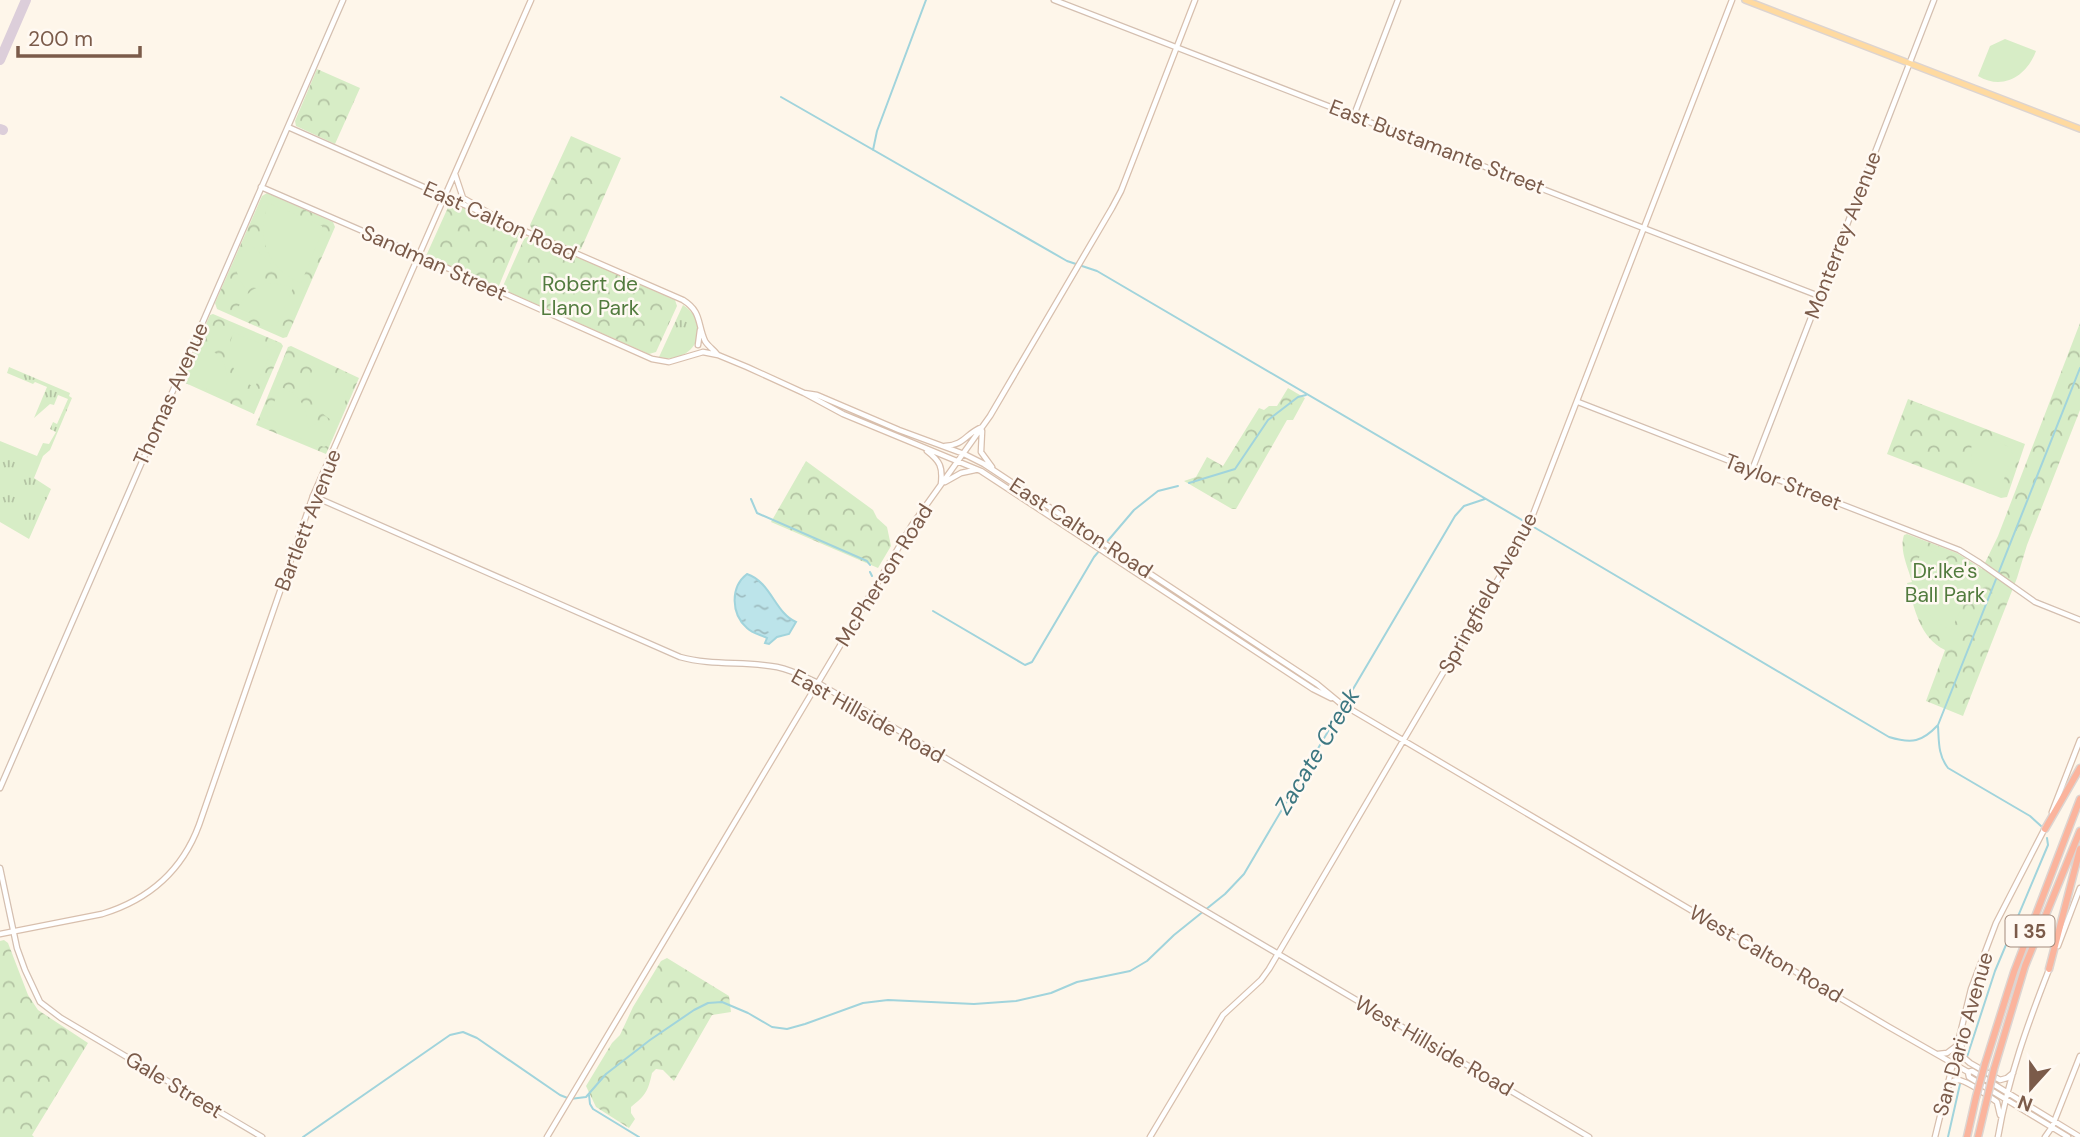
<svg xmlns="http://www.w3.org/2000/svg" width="2080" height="1137" viewBox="0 0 2080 1137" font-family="'DM Sans',sans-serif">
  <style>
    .grass { fill: url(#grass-tufts) }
    .park { fill: url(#park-crowns) }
    .pitch { fill: #d7edc6 }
    .water { fill: url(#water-ripples); stroke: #a1d4dc; stroke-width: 2 }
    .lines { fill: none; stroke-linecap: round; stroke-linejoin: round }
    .stream { stroke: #a1d4dc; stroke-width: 2 }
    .taxiway { stroke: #dcceda; stroke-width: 10 }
    .tertiary-casing { stroke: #d4bfb0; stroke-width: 7 }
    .secondary-casing { stroke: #d8bfad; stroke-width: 7 }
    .primary-casing { stroke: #ddd4d0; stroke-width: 8 }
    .motorway-casing { stroke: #ddd4d0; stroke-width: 9 }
    .tertiary { stroke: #fff; stroke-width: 4.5 }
    .secondary { stroke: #fff; stroke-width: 4.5 }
    .primary { stroke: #ffdaa0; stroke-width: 5 }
    .motorway { stroke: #fbb49d; stroke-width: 6 }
    .motorway-bridge-casing { stroke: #ddd4d0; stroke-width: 9; stroke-linecap: butt }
    .motorway-bridge { stroke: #fbb49d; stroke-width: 6 }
    .labels { text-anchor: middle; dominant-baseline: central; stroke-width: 5; stroke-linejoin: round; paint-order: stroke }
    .shield { fill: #fff9f2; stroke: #a38a7c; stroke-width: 2 }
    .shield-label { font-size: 19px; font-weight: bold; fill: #7b5b4a }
    .street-label { font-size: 21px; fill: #7b5b4a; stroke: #fff9f2 }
    .park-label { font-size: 21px; fill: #527b3e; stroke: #fff9f2 }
    .water-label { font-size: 23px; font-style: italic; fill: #3c7781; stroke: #fff9f2 }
  </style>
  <defs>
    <pattern id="grass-tufts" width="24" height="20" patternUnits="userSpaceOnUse" patternTransform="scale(1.75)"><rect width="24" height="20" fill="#d7edc6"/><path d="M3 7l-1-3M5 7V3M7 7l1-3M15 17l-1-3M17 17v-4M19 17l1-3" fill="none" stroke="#b3c3a3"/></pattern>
    <pattern id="park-crowns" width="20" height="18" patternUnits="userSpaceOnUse" patternTransform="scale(1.75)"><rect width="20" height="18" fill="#d7edc6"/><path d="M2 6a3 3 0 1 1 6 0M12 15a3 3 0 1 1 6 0" fill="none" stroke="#b3c3a3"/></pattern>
    <pattern id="water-ripples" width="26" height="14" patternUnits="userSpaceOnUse" patternTransform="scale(1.75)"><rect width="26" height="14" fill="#bce4ea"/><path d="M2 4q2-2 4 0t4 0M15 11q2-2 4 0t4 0" fill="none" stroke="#9ebcc0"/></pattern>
  </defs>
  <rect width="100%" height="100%" fill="#fef6ea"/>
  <!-- grass -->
  <path class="grass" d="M683 305C714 325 695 365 659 357Z
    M9 367 70 393 69 396 72 398 50 450 43 456 34 478 51 489 29 539 0 522V441L37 456 43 443 49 444 56 432 50 429 53 422 57 424 68 399 58 395 54 405 50 404 34 418 47 387 35 382 33 384 7 373Z"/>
  <!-- park -->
  <path class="park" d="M317 69 360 88 335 144 296 126 295 121Z
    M571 136 621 158 581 249 576 251 533 232 530 225Z
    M267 193 333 222 335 227 287 337 283 338 217 309 215 303 262 196Z
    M450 203 474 211 521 233 498 288 426 256Z
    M527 237H531L675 300 677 306 656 352 649 354 504 290 503 286 524 239Z
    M213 314 281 343 283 346 254 414 181 381 210 315Z
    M2080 323V410L2027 545 2017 578 1963 716 1926 701 1945 650C1919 637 1915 609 1907 583L1912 582C1908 567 1899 550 1904 535L1907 534 1957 553 1982 569 1998 536Z
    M291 346 359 378 326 454 256 425 288 347Z
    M1288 388 1305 398 1293 420H1287L1236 509H1232L1184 481 1196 477 1207 457 1223 466 1259 408 1264 410 1269 406H1277Z
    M1908 399 2025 444 2007 497 2001 498 1887 454Z
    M806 461 873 510 877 518 887 527 891 546 878 568 771 522Z
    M4 940 8 943 28 995 38 1010 88 1043 32 1135 34 1137H0V941Z
    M667 958 729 996 731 1012 712 1015 674 1081 663 1070 656 1069 652 1073C648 1091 646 1095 631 1107V1113L635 1119 629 1128 596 1107 586 1086 612 1043 620 1035 633 1007 661 961Z"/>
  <!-- pitch -->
  <path class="pitch" d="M2005 39 2036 51C2027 76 2003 91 1978 76L1990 46Z
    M269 203 322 226 323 230 301 283C268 270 254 235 269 203Z
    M248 242 271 264V268L248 291C233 276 232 257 248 242Z
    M271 283 284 285 293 288 277 325 274 326 237 310C244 295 254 286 271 283Z
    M234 332 270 348 272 351 255 387C232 377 223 354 234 332Z
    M203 345C225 355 233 375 223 396L190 382 189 378Z
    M314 366 350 381 352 386 336 422C313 412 303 389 314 366Z
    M281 387C300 394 308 408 308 428L322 421 335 425 326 446 324 447 267 426 265 422Z
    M1975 434 2010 447 2013 456 2000 489C1974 486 1965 456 1975 434Z
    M1924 547 1975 574 1977 577 1951 630C1918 615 1906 578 1924 547Z"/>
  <!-- water -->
  <path class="water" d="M747 574C771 582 775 613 796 622L789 634 777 637 769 644 765 643 767 638C761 635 752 633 747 628 731 614 730 587 747 574Z"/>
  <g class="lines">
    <!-- stream -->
    <path class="stream" d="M781 97 1067 261 1097 271 1527 523
      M873 150 877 131 926 0
      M1189 483 1235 469 1268 420 1298 397 1306 395
      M751 499 757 513 867 561 870 565
      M1532 526 1889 737C1912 744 1922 742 1938 725L2080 368
      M870 572 872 576
      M933 611 1025 665 1032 662 1094 557 1134 510 1158 491 1178 486
      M1938 726C1939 742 1938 755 1948 768L2030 816 2041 826
      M1967 1057 1995 971 2048 845 2047 838
      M589 1095 590 1104 593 1109 639 1137
      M303 1137 450 1035 463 1032 477 1038 560 1095 570 1099 586 1097 606 1074 650 1040 694 1010 708 1003 722 1002 748 1013 772 1027 787 1029 805 1024 863 1003 888 1000 974 1004 1016 1001 1051 993 1077 982 1130 971 1147 961 1174 935 1225 894 1244 874 1455 516 1464 506 1485 499
      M1948 1137 1960 1084"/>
    <!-- taxiway -->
    <path class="taxiway" d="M0 60 26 0
      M0 129 3 130"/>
    <defs>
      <path id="tertiary" d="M1054 0 1819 296
        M1354 115 1398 0
        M288 127 444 196
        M261 187 418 255
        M1578 402 1959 550 1980 563 2035 602 2080 620
        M1752 470 1934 0
        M313 496 680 657C712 666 745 661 777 667 792 670 805 677 818 683L1589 1137
        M0 788 343 0
        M0 868 17 948 25 970 40 1002 61 1018 262 1137"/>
      <path id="secondary" d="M455 174 463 198 494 216
        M444 196 683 300C702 312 697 323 705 341 708 346 714 350 717 354
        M418 255 652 359 669 362 703 352
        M698 345 700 330
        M703 352 718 355 747 367 804 393 843 414 981 471 1313 689 1331 698
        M804 393 817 395 899 430 964 454 984 464 1317 684 1340 703 1889 1027 1968 1072 1972 1071 2080 1137
        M982 431 981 452 992 467
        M945 446C965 445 965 434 982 427
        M927 451C940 461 943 467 941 484
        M945 482 961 473 975 470
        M2052 812 2080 740
        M0 934 102 914C148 900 182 871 199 825L313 496 531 0
        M2058 946 2080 888
        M1961 1037 1962 1056 1970 1063 2000 1080 2007 1078 2013 1073
        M1938 1054 1947 1053 1955 1047
        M1968 1072 1969 1077 2068 1137
        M1948 1087C1951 1083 1951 1081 1957 1080 1965 1079 1990 1097 1997 1102L2000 1115
        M547 1137 912 525 990 416 1112 208 1121 191 1195 0
        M1150 1137 1223 1015 1261 980 1269 969 1527 530 1732 0
        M1935 1137 1971 989 1996 923 2046 826
        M1998 1137C2008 1078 2028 1023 2050 967
        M2045 1137 2052 1127 2080 1056"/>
      <path id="primary" d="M1745 0 2080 129"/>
      <path id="motorway" d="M2045 829 2080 768
        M2049 969 2080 849
        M1985 1064 2014 972 2080 799
        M1994 1069 2025 966 2080 831
        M1967 1137 1976 1097
        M1978 1137 1986 1103"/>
    </defs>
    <!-- tertiary casing -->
    <use href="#tertiary" class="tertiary-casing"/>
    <!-- secondary casing -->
    <use href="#secondary" class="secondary-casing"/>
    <!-- primary casing -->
    <use href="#primary" class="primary-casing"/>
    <!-- motorway casing -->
    <use href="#motorway" class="motorway-casing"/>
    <!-- tertiary -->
    <use href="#tertiary" class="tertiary"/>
    <!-- secondary -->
    <use href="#secondary" class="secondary"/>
    <!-- primary -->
    <use href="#primary" class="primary"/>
    <!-- motorway -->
    <use href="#motorway" class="motorway"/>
    <defs>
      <path id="motorway-bridge" d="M1976 1097 1985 1064
        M1986 1103 1994 1069"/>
    </defs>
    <!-- motorway-bridge casing -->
    <use href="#motorway-bridge" class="motorway-bridge-casing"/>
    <!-- motorway-bridge -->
    <use href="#motorway-bridge" class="motorway-bridge"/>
  </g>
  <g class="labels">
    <!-- shield labels -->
    <rect class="shield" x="2005.5" y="915.5" width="49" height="31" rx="5"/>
    <g class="shield-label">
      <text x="2030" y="931">I 35</text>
    </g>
    <!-- street labels -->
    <g class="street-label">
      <text transform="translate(1437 147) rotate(21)">East Bustamante Street</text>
      <text transform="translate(500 221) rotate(24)">East Calton Road</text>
      <text transform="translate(1843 235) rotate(-69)">Monterrey Avenue</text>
      <text transform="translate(434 263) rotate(24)">Sandman Street</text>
      <text transform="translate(171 394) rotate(-66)">Thomas Avenue</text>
      <text transform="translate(1783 482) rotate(21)">Taylor Street</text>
      <text transform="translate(308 520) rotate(-69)">Bartlett Avenue</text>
      <text transform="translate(1081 528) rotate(33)">East Calton Road</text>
      <text transform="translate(884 575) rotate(-58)">McPherson Road</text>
      <text transform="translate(1488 593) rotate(-61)">Springfield Avenue</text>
      <text transform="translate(868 716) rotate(29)">East Hillside Road</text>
      <text transform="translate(1766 954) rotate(30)">West Calton Road</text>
      <text transform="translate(1963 1034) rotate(-74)">San Dario Avenue</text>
      <text transform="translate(1434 1046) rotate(30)">West Hillside Road</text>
      <text transform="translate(174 1085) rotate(31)">Gale Street</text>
    </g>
    <!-- park labels -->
    <g class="park-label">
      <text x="590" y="284">Robert de<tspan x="590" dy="24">Llano Park</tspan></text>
      <text x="1945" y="571">Dr.Ike's<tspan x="1945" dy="24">Ball Park</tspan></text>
    </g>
    <!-- water labels -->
    <g class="water-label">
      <text transform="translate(1317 751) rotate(-59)">Zacate Creek</text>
    </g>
  </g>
  <!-- north arrow -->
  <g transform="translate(2031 1088) rotate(201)" stroke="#fff9f2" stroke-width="5" paint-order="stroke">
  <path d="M0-5L12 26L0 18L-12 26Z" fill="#7b5b4a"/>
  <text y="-10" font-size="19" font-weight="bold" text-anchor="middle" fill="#7b5b4a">N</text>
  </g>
  <!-- scale -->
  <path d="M18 46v10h122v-10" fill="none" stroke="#7b5b4a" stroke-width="3.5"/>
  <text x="28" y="46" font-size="21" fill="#7b5b4a" stroke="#fff9f2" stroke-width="5" paint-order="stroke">200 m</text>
</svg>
